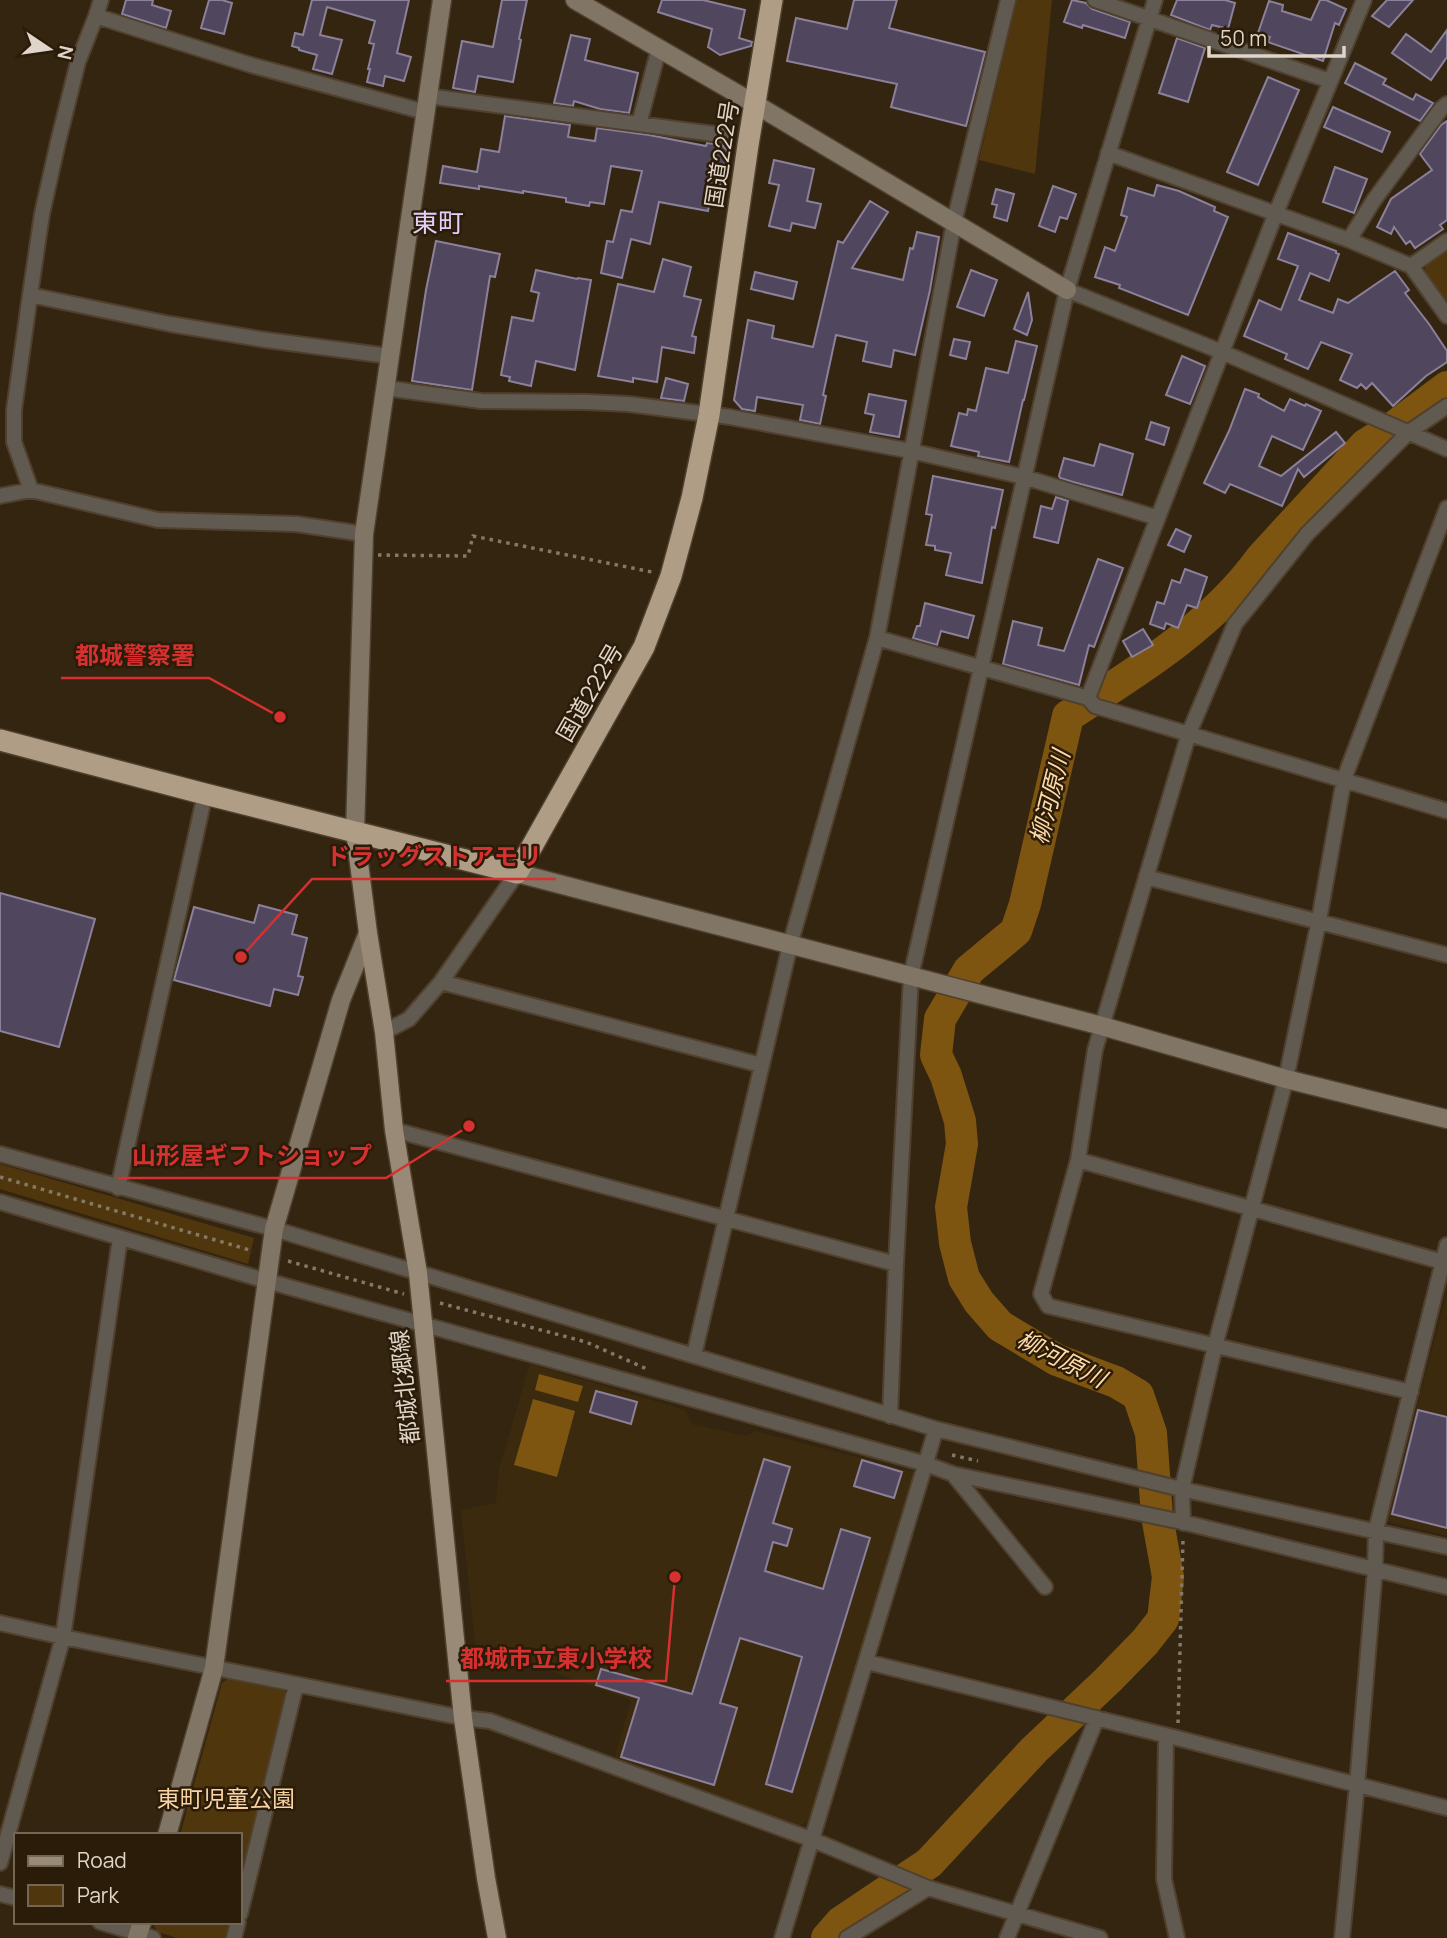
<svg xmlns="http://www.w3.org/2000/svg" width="1447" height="1938" viewBox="0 0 1447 1938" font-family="Manrope,'Noto Sans JP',sans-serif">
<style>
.built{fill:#3c2a0f}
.green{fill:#50360d}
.water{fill:#7d5410}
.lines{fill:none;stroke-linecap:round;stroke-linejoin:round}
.river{stroke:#7d5410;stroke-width:32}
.building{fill:#50465d;stroke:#8c819a;stroke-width:2}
.street-casing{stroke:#4f412e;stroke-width:18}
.secondary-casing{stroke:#4f412e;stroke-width:21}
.primary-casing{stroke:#4f412e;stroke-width:21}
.highway-casing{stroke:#4f412e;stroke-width:24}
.path{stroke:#847867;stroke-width:3.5;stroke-dasharray:3.5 5;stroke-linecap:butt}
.street{stroke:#615a50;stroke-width:14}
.secondary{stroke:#817566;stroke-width:18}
.primary{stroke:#998a77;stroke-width:18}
.highway{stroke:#b09d86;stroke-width:21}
.labels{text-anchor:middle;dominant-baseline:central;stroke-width:5;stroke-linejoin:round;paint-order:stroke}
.street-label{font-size:23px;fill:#dfd5c9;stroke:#2a1c08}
.park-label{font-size:23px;fill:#f8d3a3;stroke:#2a1c08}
.water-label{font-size:24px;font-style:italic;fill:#ffdaa9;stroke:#2a1c08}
.quarter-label{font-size:26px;fill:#e2cff9;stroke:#2a1c08}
.leader{fill:none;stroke:#d63130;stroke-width:2.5}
.callout-dot{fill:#d63130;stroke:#2a1c08;stroke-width:2.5}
.callout-label{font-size:24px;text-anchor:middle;font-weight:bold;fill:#d63130;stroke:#2a1c08;stroke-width:5;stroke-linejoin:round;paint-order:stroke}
</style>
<rect width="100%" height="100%" fill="#342511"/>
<path class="built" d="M1447 1292V1536L1387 1521Z
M530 1364 685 1410 691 1424 747 1436 755 1431 914 1472 809 1821 797 1827 615 1757 631 1700 475 1644 461 1510 496 1503 499 1469Z"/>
<path class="green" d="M1017 0H1052L1035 174 979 160Z
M1447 249V303L1424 273 1427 262Z
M0 1164 254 1238 248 1264 0 1189Z
M228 1679 285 1691 289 1697 240 1883V1835H180L222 1683Z
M155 1922H229L225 1938H178L158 1932 154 1926Z"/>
<path class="water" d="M539 1374 583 1386 578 1402 535 1390Z
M533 1399 575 1411 557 1477 514 1465Z"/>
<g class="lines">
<path class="river" d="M827 1938 841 1922 929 1863 1034 1750 1108 1680 1145 1642 1163 1619 1168 1577 1157 1516 1151 1433 1138 1395 1116 1382 1057 1360 1000 1326 979 1302 964 1278 955 1243 951 1207 962 1144 960 1121 946 1076 936 1055 940 1019 969 970 1016 931 1025 904 1068 716C1138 671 1212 626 1261 558L1365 445 1395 426 1447 387"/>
</g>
<path class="building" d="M126 0H153L152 5 171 11 166 28 122 14Z
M209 0H222L232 3 224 34 201 28Z
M312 0H409L397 53 411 57 404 81 385 76 383 86 367 82 370 69H368L374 44 369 43 375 21 327 7 320 35 342 40 332 74 313 69 317 55 299 50V48L292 46 295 33 303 35Z
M502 0H527L519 39 521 40 513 82 478 76 475 92 453 88 462 41 493 47Z
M662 0H703L745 10 739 38 752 42 751 46 720 55 708 47 712 29 658 12Z
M854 0H897L889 28 985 52 966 126 891 107 897 84 787 61 796 18 847 29Z
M1072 0 1086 3 1092 9 1130 22 1125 38 1083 25 1082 28 1064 22Z
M1177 0H1225L1235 3 1228 29 1212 25 1210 30 1171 15Z
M1320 0H1326L1346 9 1339 25 1335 23 1323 61 1268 42 1270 37 1258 33 1269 1 1283 5 1282 11 1311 20Z
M1387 0H1413L1389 27 1372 16Z
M1447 30V57L1431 80 1392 53 1406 34 1431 52Z
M571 35 590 39 585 60 638 73 629 113 600 109 574 101 573 106 554 103Z
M1177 38 1205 48 1188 102 1159 93Z
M1355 63 1386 79 1383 84 1413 100 1416 94 1433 103 1420 121 1345 83Z
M1268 77 1299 90 1258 185 1227 172Z
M1333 107 1390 132 1382 152 1324 127Z
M505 116 570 125 568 137 595 141 597 128 649 135 706 146 707 143 722 145 727 150 720 186 713 185 708 211 659 202 650 244 631 239 622 278 601 273 607 241 613 242 621 210 632 212 642 171 611 166 604 204 590 202 589 206 566 202V198L523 191V193L479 186V189L440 183 443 166 477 172 481 149 499 152Z
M1447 121V220L1440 225 1443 229 1415 248 1410 241 1406 244 1394 227 1391 234 1377 227 1391 199 1432 170 1420 154 1441 125Z
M774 160 814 169 807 201 821 204 815 228 792 223 790 231 769 226 779 185 769 183Z
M1335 167 1367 179 1354 213 1323 202Z
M1157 185 1179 191 1215 207 1214 211 1228 217 1188 315 1119 288 1120 285 1095 277 1105 247 1115 251 1127 217 1121 215 1128 188 1154 196Z
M1053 186 1076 194 1067 219 1060 217 1055 232 1039 226Z
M996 189 1014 194 1007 221 994 217 997 205 992 204Z
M870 201 888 212 852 268 903 280 910 248 913 249 917 232 939 237 930 290 915 355 894 350 891 367 863 361 867 342 836 335 823 395 826 396 820 424 800 420 803 405 757 397 755 411 742 409 734 400 748 320 774 326 772 338 813 347 838 241 843 243Z
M1288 233 1336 251V253L1339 254 1329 281 1310 273 1299 300 1333 313 1338 299 1348 303 1395 271 1409 290 1405 293 1429 324 1447 351V362L1426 376 1393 406 1372 383 1366 389 1361 384 1357 388 1340 380 1352 354 1321 342 1308 369 1285 359 1287 354 1244 336 1259 300 1281 310 1298 266 1278 259Z
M436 241 500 254 495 277 490 276 472 390 412 381 426 290Z
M663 259 691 267 684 296 701 300 692 336 696 337 694 353 662 347 657 382 633 378V382L598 376 618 284 654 292Z
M536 270 577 279 578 278 591 280 575 370 536 361 531 386 509 381 510 377 501 375 512 317 533 321 539 293 531 291Z
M971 270 997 280 984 316 957 307Z
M755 272 797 282 793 299 751 289Z
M1028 292 1032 320 1027 335 1014 329Z
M954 339 970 342 966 359 950 355Z
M1016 341 1037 346 1024 400H1023L1009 462 978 456 979 452 951 446 959 413 967 415 968 409 976 411 986 368 1008 373Z
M1182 356 1205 366 1190 404 1166 395Z
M666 378 688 384 684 401 661 398Z
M1245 389 1259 394 1258 397 1284 411 1290 399 1305 406 1306 404 1321 411 1303 450 1272 436 1259 466 1281 476 1336 432 1345 443 1304 477 1298 469 1282 506 1230 484 1225 493 1204 483 1229 431Z
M869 394 906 401 899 437 870 432 874 415 865 413Z
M1151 422 1169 428 1164 445 1146 439Z
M1100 444 1133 454 1122 495 1073 482 1060 478 1059 476 1064 458 1094 466Z
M933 476 1003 490 995 528 992 527 982 583 946 575 951 553 935 550V546L926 545 932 515 926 514Z
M1056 497 1068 501 1058 543 1034 537 1041 506 1052 509Z
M1176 529 1191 536 1184 552 1168 545Z
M1098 559 1123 568 1094 647 1089 645 1079 685 1003 664 1013 621 1042 628 1038 645 1064 651Z
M1185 569 1207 577 1197 608 1187 605 1178 628 1166 623 1164 629 1150 624 1157 602 1164 604 1172 580 1180 583Z
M925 603 974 616 968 638 941 631 937 645 913 638 917 626H920Z
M1143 629 1153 645 1132 657 1123 641Z
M0 893 95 919 59 1047 0 1031Z
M259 905 297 915 292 934 307 938 298 976 303 977 298 995 274 989 270 1006 174 980 194 907 254 923Z
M596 1391 637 1402 631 1424 590 1412Z
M1418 1410 1447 1417V1528L1392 1514Z
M764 1459 790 1467 773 1523 792 1529 787 1546 773 1542 765 1571 823 1589 841 1529 870 1538 792 1792 766 1784 802 1657 740 1638 720 1703 737 1708 714 1785 621 1757 639 1698 596 1685 601 1669 692 1694Z
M862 1460 902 1472 894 1498 854 1486Z"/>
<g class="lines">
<g class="street-casing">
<path id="street" d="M1095 0 1330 81
M96 16 251 65 425 112
M427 96 722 135
M639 124 659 48
M1108 153 1349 240 1411 266 1447 316
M1349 240 1374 200 1441 109 1447 104
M1411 266 1447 241
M1067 290 1222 352 1447 449
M30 295 170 324 266 340 389 356
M385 388 481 401 587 402 628 404 730 417 911 451 1024 477 1158 518
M31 490 14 442V410L30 295 42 214 58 142 78 62 96 16 101 0
M0 496 31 490 158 520 296 524 364 534
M877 638 1088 698 1095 706 1447 811
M1088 698 1276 213 1364 0
M1146 877 1447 955
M441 982 761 1065
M384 1032 409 1019 441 982 517 873
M394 1130 896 1264
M0 1154 274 1229 936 1429 1181 1489 1447 1547
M1078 1160 1443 1262
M118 1188 205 794
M0 1202 267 1281 926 1464 953 1474 1182 1522 1447 1587
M694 1355 790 945 877 638 954 222 1008 0
M1411 1392 1048 1306 1041 1294 1078 1160 1095 1050 1189 733 1235 624 1307 534 1409 432 1447 406
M890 1416 896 1264 911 976 1067 290 1155 0
M953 1474 1045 1587
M1183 1523 1182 1489 1215 1346 1286 1079 1319 920 1344 779 1447 508
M0 1623 63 1637 463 1718 490 1721 813 1840 928 1888 1100 1938
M867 1662 1177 1738 1447 1808
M1166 1736 1164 1879 1177 1938
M0 1863 63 1637 120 1238
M0 1894 16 1898
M240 1914 296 1685
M100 1922 153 1938
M234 1938 238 1922
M782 1938 936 1429
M847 1938 928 1888
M1007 1938 1097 1718
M1342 1938 1357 1785 1375 1569 1376 1530 1447 1245"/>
</g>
<g class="secondary-casing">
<path id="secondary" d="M575 0 755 104 1067 290
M355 832 364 534 442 0
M517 873 1102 1026 1286 1079 1447 1119
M167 1835 214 1668 274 1229 341 1000 368 933
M137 1938 142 1922"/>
</g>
<g class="primary-casing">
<path id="primary" d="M355 832 368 933 384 1032 394 1130 418 1273 463 1718 486 1878 497 1938"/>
</g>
<g class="highway-casing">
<path id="highway" d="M0 740 205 794 517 873 644 647 671 576 692 498 709 415 748 145 772 0"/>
</g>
<path class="path" d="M378 555 468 556 473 536 652 572
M0 1177 253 1251
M288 1261 404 1294
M440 1303 586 1342 647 1369
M952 1455 978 1461
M1178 1723 1183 1539"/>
<use href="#street" class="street"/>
<use href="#secondary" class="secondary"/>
<use href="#primary" class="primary"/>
<use href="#highway" class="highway"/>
</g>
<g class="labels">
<g class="street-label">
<text transform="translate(721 154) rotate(-81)">国道222号</text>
<text transform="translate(589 692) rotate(-60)">国道222号</text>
<text transform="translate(404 1387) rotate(-96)">都城北郷線</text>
</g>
<g class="park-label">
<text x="226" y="1798">東町児童公園</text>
</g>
<g class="water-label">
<text transform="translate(1049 797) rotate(-76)">柳河原川</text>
<text transform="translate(1062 1358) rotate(27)">柳河原川</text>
</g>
<g class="quarter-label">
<text x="438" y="222">東町</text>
</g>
</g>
<path class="leader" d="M280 717L209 678H61M241 957L312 879H556M469 1126L386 1178H118M675 1577L666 1681H446"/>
<g class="callout-dot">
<circle cx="280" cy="717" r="7"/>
<circle cx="241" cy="957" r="7"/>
<circle cx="469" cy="1126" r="7"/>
<circle cx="675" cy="1577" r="7"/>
</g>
<g class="callout-label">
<text x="135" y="664">都城警察署</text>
<text x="434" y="865">ドラッグストアモリ</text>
<text x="252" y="1164">山形屋ギフトショップ</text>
<text x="556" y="1667">都城市立東小学校</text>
</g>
<rect x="14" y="1833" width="228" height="91" fill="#2a1c08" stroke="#726655" stroke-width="2"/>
<rect x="28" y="1856" width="35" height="10" fill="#998a77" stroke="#726655" stroke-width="2"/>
<text x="77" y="1868" font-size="21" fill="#dfd5c9">Road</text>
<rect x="28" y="1885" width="35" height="21" fill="#50360d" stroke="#726655" stroke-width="2"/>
<text x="77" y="1903" font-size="21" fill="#dfd5c9">Park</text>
<g transform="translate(49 49) rotate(103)" stroke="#2a1c08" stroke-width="5" paint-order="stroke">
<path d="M0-5L12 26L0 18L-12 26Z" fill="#dfd5c9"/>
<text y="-10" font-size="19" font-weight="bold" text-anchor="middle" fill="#dfd5c9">N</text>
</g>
<path d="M1209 46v10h135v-10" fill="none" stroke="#dfd5c9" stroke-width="3.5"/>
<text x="1220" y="46" font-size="21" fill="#dfd5c9" stroke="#2a1c08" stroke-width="5" paint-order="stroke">50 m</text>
</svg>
